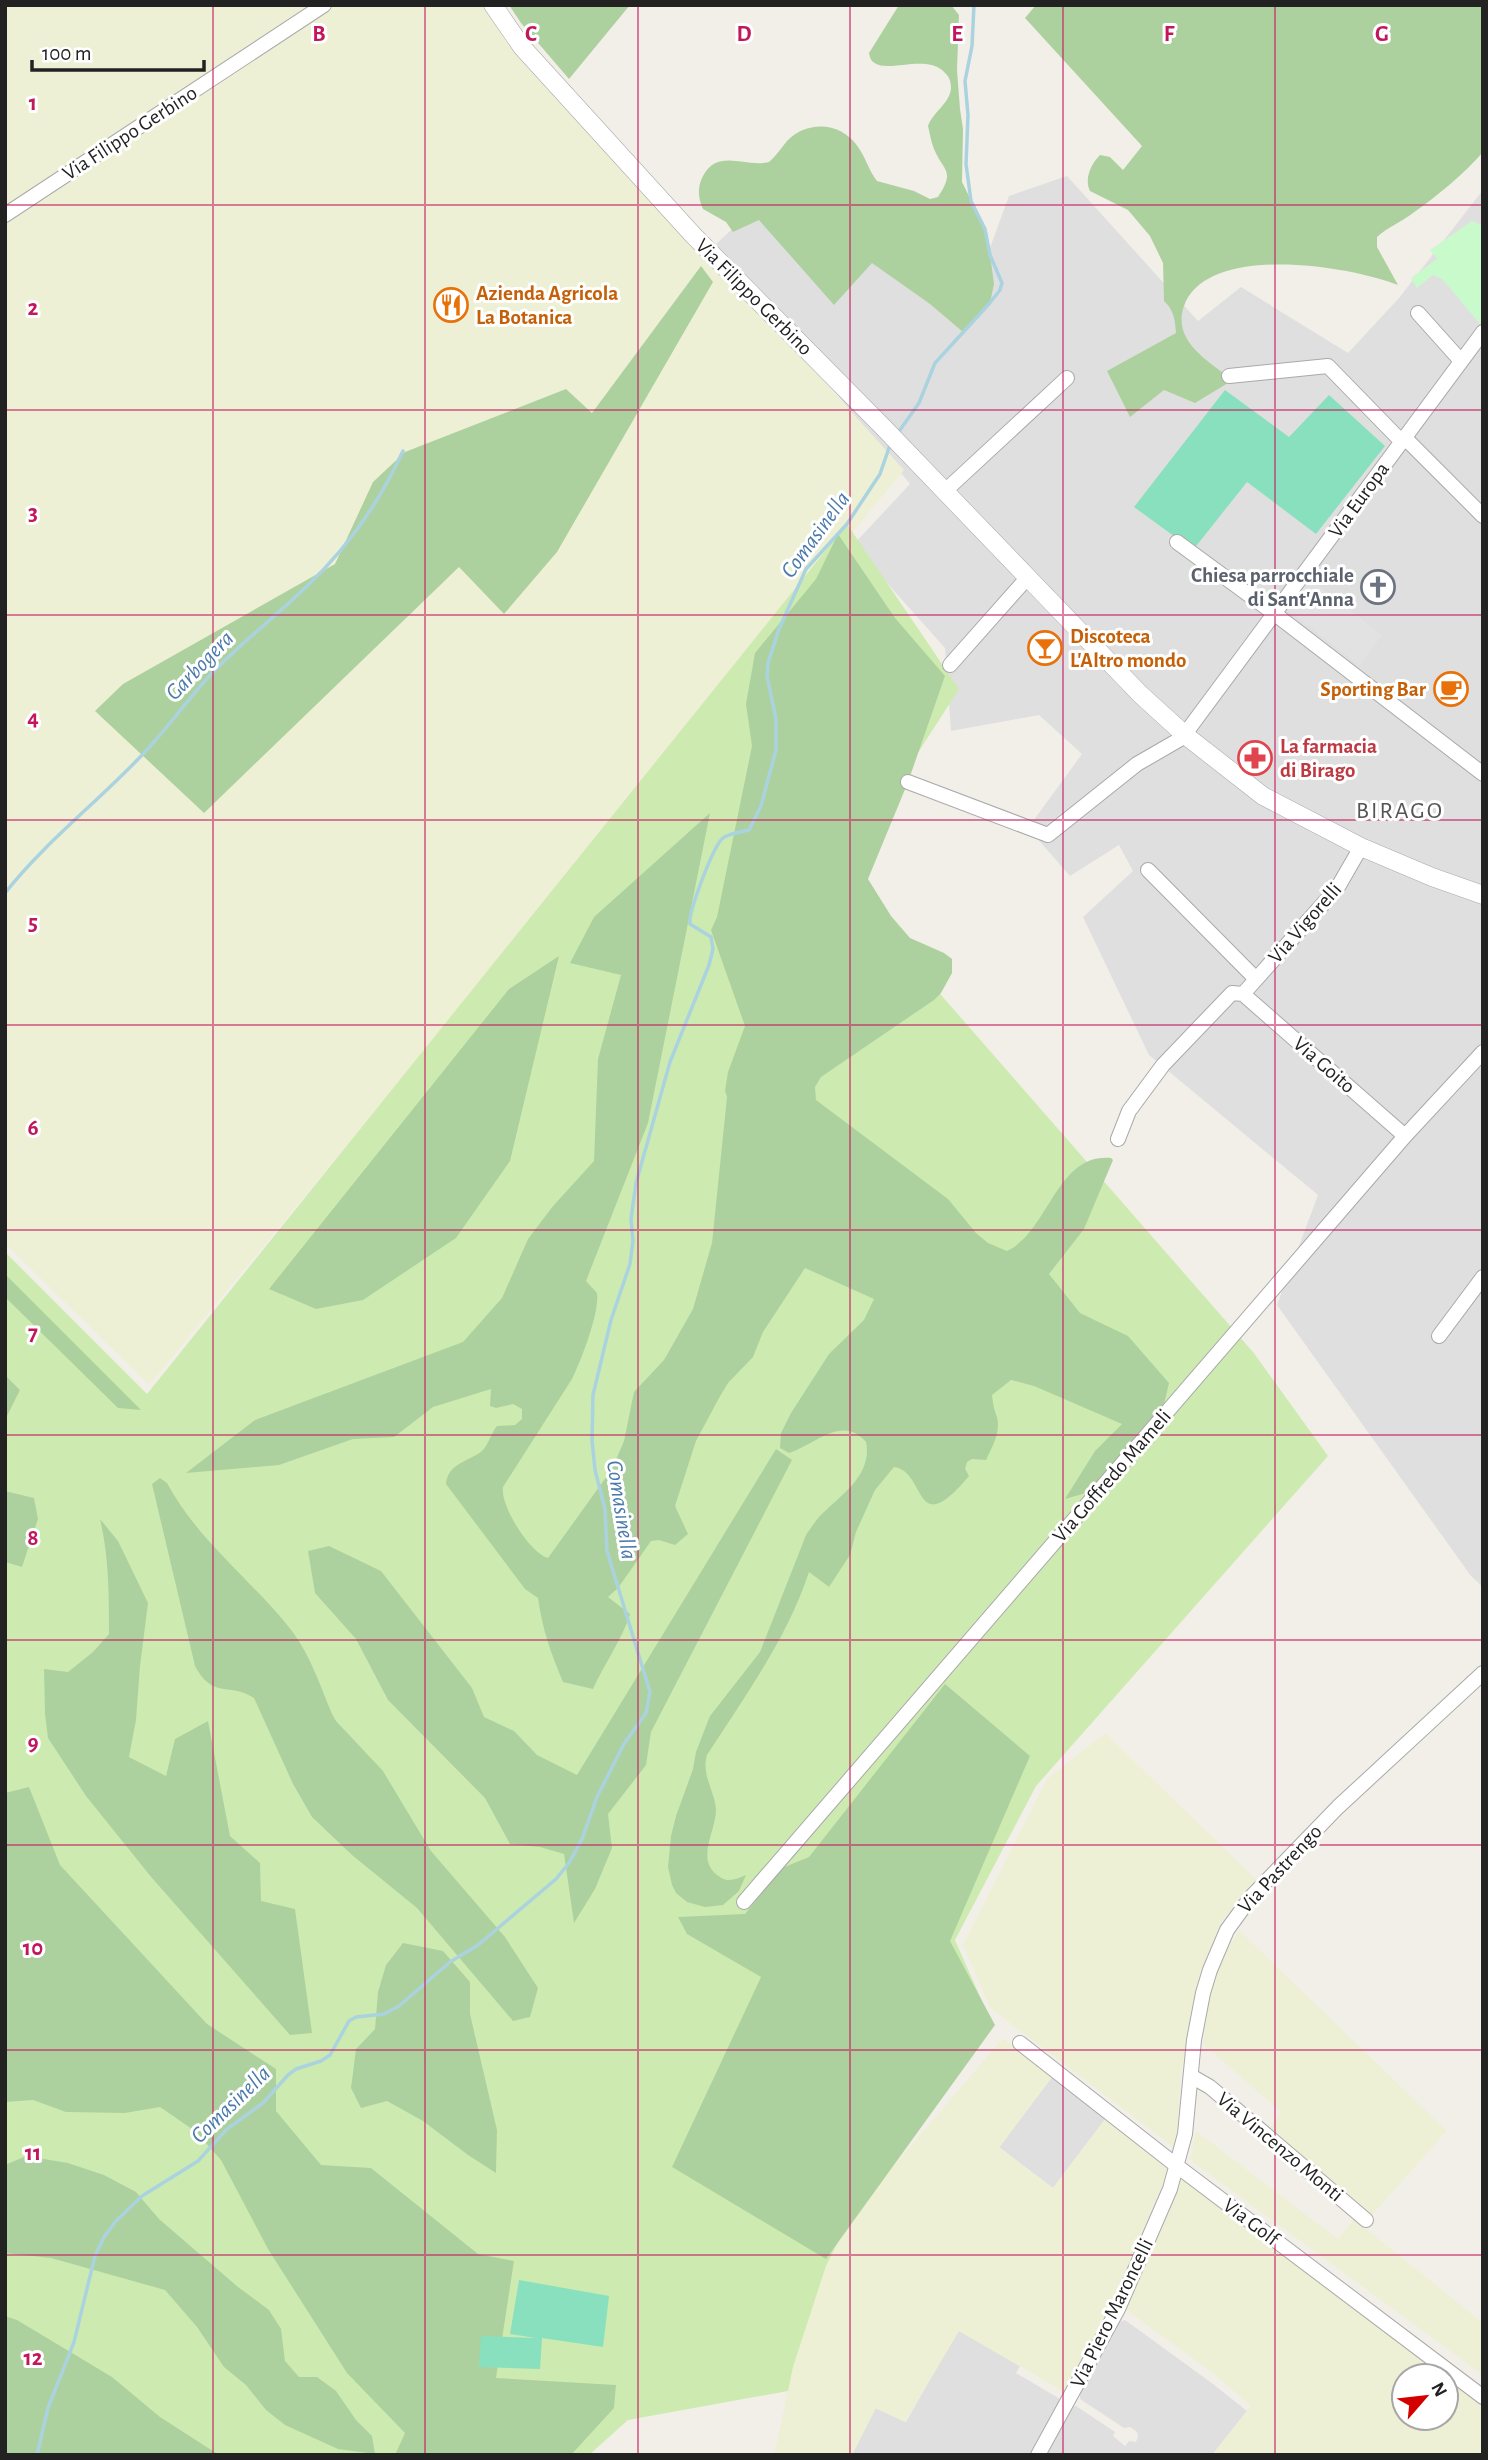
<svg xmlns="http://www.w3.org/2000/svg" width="1488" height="2460" viewBox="0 0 1488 2460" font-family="'Alegreya Sans',sans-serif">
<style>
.residential{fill:#e0dfdf}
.farmland{fill:#eef0d5}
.grass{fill:#cdebb0}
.forest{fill:#add19e}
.park{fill:#c8facc}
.pitch{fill:#88e0be}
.parking{fill:#e2e2e2}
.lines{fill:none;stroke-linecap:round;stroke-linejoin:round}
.stream{stroke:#aad3df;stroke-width:3.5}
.minor-casing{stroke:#a9a9a9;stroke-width:16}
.tertiary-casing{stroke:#a9a9a9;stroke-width:19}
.minor{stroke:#fff;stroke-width:14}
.tertiary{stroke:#fff;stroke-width:18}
.grid{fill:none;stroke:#c2185b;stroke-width:2;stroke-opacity:0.55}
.labels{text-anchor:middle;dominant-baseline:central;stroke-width:6;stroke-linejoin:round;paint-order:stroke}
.street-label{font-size:21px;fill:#222;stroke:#fff}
.food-label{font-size:21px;font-weight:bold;fill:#c56008;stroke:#fff;text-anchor:start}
.worship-label{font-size:21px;font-weight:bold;fill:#5b616d;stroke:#fff;text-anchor:end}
.health-label{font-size:21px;font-weight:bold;fill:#be3a42;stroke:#fff;text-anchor:start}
.water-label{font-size:23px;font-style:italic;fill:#4a7aab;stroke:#fff}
.quarter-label{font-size:24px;letter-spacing:2px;fill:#555;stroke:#fff}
.grid-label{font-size:23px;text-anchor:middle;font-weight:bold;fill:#c2185b;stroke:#fff;stroke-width:6;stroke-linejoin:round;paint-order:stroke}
</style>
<rect width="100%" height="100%" fill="#f2efe9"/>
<path class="residential" d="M1067 176 1198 321 1241 287 1348 353 1399 298 1483 190V1587L1471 1576 1277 1305 1318 1195 1149 1055 1083 917 1133 871 1119 845 1070 876 1028 828 1082 754 1039 715 951 731 945 648 853 545 910 484 715 245 756 207 874 246 969 305 1009 196Z
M1052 2077 1106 2118 1053 2188 999 2147Z
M1125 2320 1213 2384 1247 2411 1212 2455H1045L1072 2406H1076L1115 2432 1113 2436 1125 2446 1129 2441 1136 2442 1138 2437 1137 2432 1130 2427 1124 2428 1080 2399V2392L1118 2322Z
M958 2330 1020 2366 1016 2373 1060 2399 1029 2455H852L875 2408 906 2422Z"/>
<path class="farmland" d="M5 5H310L317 13 160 116 337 5H490L520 47 904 470 149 1385 5 1243Z
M1105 1733 1258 1881 1223 1919 1205 1961 1181 2070 1176 2149 990 2008 963 1945 1047 1779Z
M1239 1930 1447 2131 1372 2215 1270 2128 1281 2112 1203 2044 1208 2001 1218 1966Z
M1003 2038 1052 2077 999 2148 1053 2188 1106 2118 1168 2170 1115 2302 1066 2391 1064 2392 959 2331 905 2422 876 2408 852 2455H774L793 2367 826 2266 843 2232 866 2198Z
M1196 2131 1338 2239 1354 2219 1483 2323V2375L1190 2160Z
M1181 2175 1444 2376H1404V2418H1446V2378L1483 2406V2455H1212L1251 2406 1214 2374 1125 2309Z"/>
<path class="grass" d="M847 524 959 689 838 877 1253 1352 1328 1456 1036 1786 955 1940 993 2026 843 2232 826 2266 793 2367 788 2391 628 2420 589 2455H21L5 2422V1252L147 1394Z"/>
<path class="forest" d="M509 5H630L569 79 521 23Z
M899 5H951L959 15 957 70 960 109 963 129 962 182 987 232 994 284 990 303 963 332 930 304 872 263 834 305 759 220 733 232 726 222 703 209C698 198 697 187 703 176 718 148 745 168 769 162 776 156 781 148 787 141 808 120 841 122 858 147 866 158 869 171 877 181L914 191 930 199 938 197C956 170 943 171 934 149 931 142 930 134 928 126 933 112 949 104 951 89 951 80 949 76 942 70 921 52 872 81 869 53Z
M1036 5H1483V152C1464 174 1437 196 1413 213 1401 222 1388 227 1377 237V247L1398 285C1350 266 1215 244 1186 301 1168 339 1208 361 1233 380L1195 403 1164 390 1130 417 1107 371 1176 333C1175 320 1174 310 1164 301L1163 263 1150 236 1128 210 1090 191C1084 179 1091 164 1100 155L1110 157 1123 170 1142 146 1025 18Z
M701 266 713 282 557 552 504 614 459 567 204 813 95 711 123 684 335 564 373 482 405 452 566 389 592 413Z
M838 534 895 618 945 676 908 782 868 879 891 916 910 938 944 953 952 959V973L941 993 934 1000 821 1077 815 1087 816 1100 948 1199 976 1233 988 1243 1007 1251C1049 1231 1057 1152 1111 1158L1113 1160 1084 1229 1049 1274 1080 1313 1128 1336 1169 1383 1155 1442 1107 1487 1065 1499 1095 1451 1122 1424 1034 1386 1011 1380 992 1395C993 1404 994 1409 997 1417 1001 1433 992 1447 986 1460L972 1459 967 1462 965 1469 969 1476C913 1543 927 1471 894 1467L875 1490 856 1532 850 1555 829 1587 809 1572C787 1639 745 1696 707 1755 701 1775 715 1791 716 1810 716 1832 694 1861 720 1877 728 1883 737 1879 746 1875L739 1891 723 1905 705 1907 687 1902 676 1893 672 1885 668 1867 671 1836 676 1816 693 1769 696 1752 706 1726 710 1716 760 1652 806 1535C810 1529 814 1523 819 1517 839 1496 873 1476 866 1442 842 1414 815 1445 789 1453L780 1448 781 1433 791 1413 829 1354 864 1320 874 1299 805 1268 763 1332 753 1357 728 1383 719 1398 696 1441 675 1506 688 1534 675 1545 659 1540 651 1541 618 1588 608 1597 630 1614C622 1640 604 1664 593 1689L563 1682C551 1654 542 1628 538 1598L525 1589 446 1484C448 1463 468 1462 482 1451 489 1444 491 1433 497 1426L515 1425 522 1419V1409L513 1404 496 1408 490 1406 491 1389 433 1407 394 1437 353 1439 279 1465 186 1473 255 1420 463 1342 502 1298 528 1239 553 1206 594 1161 598 1059 621 975 570 963 594 917 710 813 648 1123 586 1281 597 1293C600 1312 581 1361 572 1379L503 1487C500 1506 530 1553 548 1558L612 1469 624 1441 634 1392 664 1360 693 1309 712 1243 727 1097 725 1091 728 1072 745 1026 711 930 717 917 752 746 746 704 755 653 816 579Z
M559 956 510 1161 456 1238 363 1300 316 1309 269 1289 509 989Z
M5 1274 141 1410 118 1408 5 1297Z
M5 1375 20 1390 5 1420Z
M776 1449 792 1460 651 1732 646 1765 608 1814 612 1848 595 1889 574 1923 564 1854 540 1847 510 1844 485 1798 388 1700 356 1639 315 1593 308 1551 329 1546 381 1571 472 1688 484 1717 514 1731 537 1755 577 1775Z
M160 1478 167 1483C198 1541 252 1580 292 1631 311 1657 320 1685 332 1714L336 1721 383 1771 431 1851 505 1937 538 1988 530 2017 513 2021 417 1908 352 1855 312 1817 293 1784 254 1698C230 1682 213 1700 195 1666L152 1484Z
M5 1491 34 1498 38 1519 22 1567 5 1562Z
M100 1519 118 1541 148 1603 140 1666 136 1720 129 1757 166 1776 175 1739 208 1721 230 1836 260 1863 261 1901 295 1909 312 2033 290 2035 152 1878 86 1796 48 1738 45 1714 44 1669 68 1672 93 1652 109 1634C109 1595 109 1557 100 1519Z
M945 1684 1030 1756 950 1941 995 2025 826 2259 672 2167 761 1977 687 1934 678 1917 745 1914 782 1868 809 1857Z
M29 1787 60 1865 207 2024 276 2069V2111L321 2165 371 2168 478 2254 514 2261 496 2378 616 2385 614 2408 571 2455H395L405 2433 347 2373 268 2249 221 2160 195 2131 160 2107 125 2113 66 2112 33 2100 5 2102V1793Z
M403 1943 443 1951 470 1982V2014L497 2130 496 2173 468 2155 423 2121 387 2101 361 2108 351 2088 356 2049 375 2029 378 1992 386 1965Z
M26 2156 68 2163 104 2175 136 2192 159 2219 238 2287 269 2310 281 2329 285 2361 299 2377H317L336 2391 356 2420 372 2436 375 2454 338 2449 285 2425 266 2410 246 2385 224 2367 197 2327 165 2290 51 2258 5 2253V2165Z
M5 2316 17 2320 112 2377 160 2417 219 2455H5Z"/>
<path class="park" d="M1472 221 1483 226V319L1480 324 1442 279 1433 275 1417 288 1411 278 1437 259 1430 250Z"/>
<path class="pitch" d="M1225 390 1289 437 1329 395 1385 446 1316 534 1247 482 1193 550 1134 507Z
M519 2280 609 2296 603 2347 542 2338 540 2369 479 2367 481 2336 536 2338 510 2334Z"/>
<path class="parking" d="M1310 579 1382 635 1360 666 1285 608Z"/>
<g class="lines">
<path class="stream" d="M900 430 919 403 935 363 989 304 1000 290 1002 283 990 255 985 229 971 201 966 164 968 115 965 81 972 46 974 5
M5 893C46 841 99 801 144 753 170 726 191 694 217 668 245 640 276 616 304 589 346 550 379 503 403 451
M37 2455 48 2408 74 2342 95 2256 104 2237 116 2221 142 2196 198 2161 227 2129 263 2103 288 2075 296 2069 321 2061 330 2055 349 2021 356 2017 384 2014 399 2006 450 1962 478 1945 556 1879 569 1863 582 1839 597 1797 624 1744 646 1713 650 1692 607 1551 605 1509 595 1470 592 1440 593 1395 611 1320 630 1264 633 1241 631 1219 636 1183 670 1062 709 965 713 949 711 937 690 924C688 913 713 846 723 838 729 833 741 832 749 830L761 806 776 750V719L767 676 768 663 779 629 806 569 847 524 880 474 890 445"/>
<g class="minor-casing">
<path id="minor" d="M5 215 324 5
M1418 313 1461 361
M1229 376 1328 366 1402 442
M1405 438 1483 516
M945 491 1067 378
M1177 542 1275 614 1483 774
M950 665 1028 577
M908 782 1048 835 1137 764 1182 738 1483 332
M1148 870 1256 979
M1243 994 1405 1136
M1243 994 1338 887 1361 847
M1118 1139 1129 1111 1163 1065 1232 993 1243 994
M1439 1336 1483 1277
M744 1902 1405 1136 1483 1052
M1020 2043 1177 2166 1483 2397
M1191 2076 1210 2087 1366 2220
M1038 2455 1118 2309 1170 2189 1185 2134 1194 2040 1203 1993 1210 1970 1227 1930 1251 1897 1338 1807 1483 1673"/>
</g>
<g class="tertiary-casing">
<path id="tertiary" d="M493 5 522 47 693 235 883 427 1140 694 1185 735 1263 796 1361 847 1432 877 1483 895"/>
</g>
<use href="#minor" class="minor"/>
<use href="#tertiary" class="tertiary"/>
</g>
<path class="grid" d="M213 5V2455M425 5V2455M638 5V2455M850 5V2455M1063 5V2455M1275 5V2455M5 205H1483M5 410H1483M5 615H1483M5 820H1483M5 1025H1483M5 1230H1483M5 1435H1483M5 1640H1483M5 1845H1483M5 2050H1483M5 2255H1483"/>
<defs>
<g id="restaurant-ring" transform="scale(1.75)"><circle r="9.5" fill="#fff" stroke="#e8710a" stroke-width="1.5"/><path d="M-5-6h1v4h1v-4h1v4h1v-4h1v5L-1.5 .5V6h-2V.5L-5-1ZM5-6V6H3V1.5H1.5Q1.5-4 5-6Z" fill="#e8710a"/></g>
<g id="church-ring" transform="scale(1.75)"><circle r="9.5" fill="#fff" stroke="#6b7280" stroke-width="1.5"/><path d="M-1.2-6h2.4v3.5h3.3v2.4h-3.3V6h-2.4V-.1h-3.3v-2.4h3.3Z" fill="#6b7280"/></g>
<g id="bar-ring" transform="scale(1.75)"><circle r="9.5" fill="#fff" stroke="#e8710a" stroke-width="1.5"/><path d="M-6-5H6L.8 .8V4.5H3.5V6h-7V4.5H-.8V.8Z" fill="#e8710a"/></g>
<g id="cafe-ring" transform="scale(1.75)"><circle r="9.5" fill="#fff" stroke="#e8710a" stroke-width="1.5"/><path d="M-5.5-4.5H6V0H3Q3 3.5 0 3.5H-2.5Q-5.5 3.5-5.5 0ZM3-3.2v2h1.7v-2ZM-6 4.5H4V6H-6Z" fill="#e8710a"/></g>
<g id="pharmacy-ring" transform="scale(1.75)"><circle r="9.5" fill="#fff" stroke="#e0444e" stroke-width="1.5"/><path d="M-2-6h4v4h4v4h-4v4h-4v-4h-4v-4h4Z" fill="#e0444e"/></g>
</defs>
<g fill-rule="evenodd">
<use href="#restaurant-ring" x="451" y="305"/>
<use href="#church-ring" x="1378" y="587"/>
<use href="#bar-ring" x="1045" y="648"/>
<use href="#cafe-ring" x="1451" y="689"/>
<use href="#pharmacy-ring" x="1255" y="758"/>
</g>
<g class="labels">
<g class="street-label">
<text transform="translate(130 133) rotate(-33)">Via Filippo Gerbino</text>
<text transform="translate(754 297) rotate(45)">Via Filippo Gerbino</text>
<text transform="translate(1359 500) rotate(-54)">Via Europa</text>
<text transform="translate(1305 923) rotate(-49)">Via Vigorelli</text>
<text transform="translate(1324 1065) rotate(41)">Via Goito</text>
<text transform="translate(1112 1476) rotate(-49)">Via Goffredo Mameli</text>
<text transform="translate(1280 1869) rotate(-47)">Via Pastrengo</text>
<text transform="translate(1280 2147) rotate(40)">Via Vincenzo Monti</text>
<text transform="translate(1251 2222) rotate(37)">Via Golf</text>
<text transform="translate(1112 2313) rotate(-64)">Via Piero Maroncelli</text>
</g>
<g class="food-label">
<text x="476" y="293">Azienda Agricola<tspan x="476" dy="24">La Botanica</tspan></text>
<text x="1070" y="636">Discoteca<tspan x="1070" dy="24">L'Altro mondo</tspan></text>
<text x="1426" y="689" text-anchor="end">Sporting Bar</text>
</g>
<g class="worship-label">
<text x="1354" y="575">Chiesa parrocchiale<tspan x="1354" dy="24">di Sant'Anna</tspan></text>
</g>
<g class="health-label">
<text x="1280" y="746">La farmacia<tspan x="1280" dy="24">di Birago</tspan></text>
</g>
<g class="water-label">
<text transform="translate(816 535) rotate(-54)">Comasinella</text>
<text transform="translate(200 666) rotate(-46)">Garbogera</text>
<text transform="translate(621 1510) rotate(81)">Comasinella</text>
<text transform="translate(231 2105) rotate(-44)">Comasinella</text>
</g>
<g class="quarter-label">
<text x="1400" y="811">BIRAGO</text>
</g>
</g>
<g class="grid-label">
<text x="319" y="41">B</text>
<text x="531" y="41">C</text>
<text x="744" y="41">D</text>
<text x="957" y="41">E</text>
<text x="1169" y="41">F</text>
<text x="1382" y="41">G</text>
<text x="33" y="110">1</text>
<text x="33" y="315">2</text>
<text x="33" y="520">3</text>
<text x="33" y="725">4</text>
<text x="33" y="930">5</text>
<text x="33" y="1135">6</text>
<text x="33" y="1340">7</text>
<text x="33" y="1545">8</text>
<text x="33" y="1750">9</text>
<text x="33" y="1955">10</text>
<text x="33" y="2160">11</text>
<text x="33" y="2365">12</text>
</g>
<rect width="1488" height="2460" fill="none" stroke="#222222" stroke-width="14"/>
<g transform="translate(1425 2397) rotate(62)"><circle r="33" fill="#ffffff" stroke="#a7a7a7" stroke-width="2"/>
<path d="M0-5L12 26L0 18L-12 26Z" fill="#d40000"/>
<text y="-10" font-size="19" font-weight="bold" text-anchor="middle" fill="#222222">N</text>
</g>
<path d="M32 60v10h172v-10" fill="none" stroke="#222222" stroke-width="3.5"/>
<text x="42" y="60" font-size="21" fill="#222222" stroke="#ffffff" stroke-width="5" paint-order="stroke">100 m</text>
</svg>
